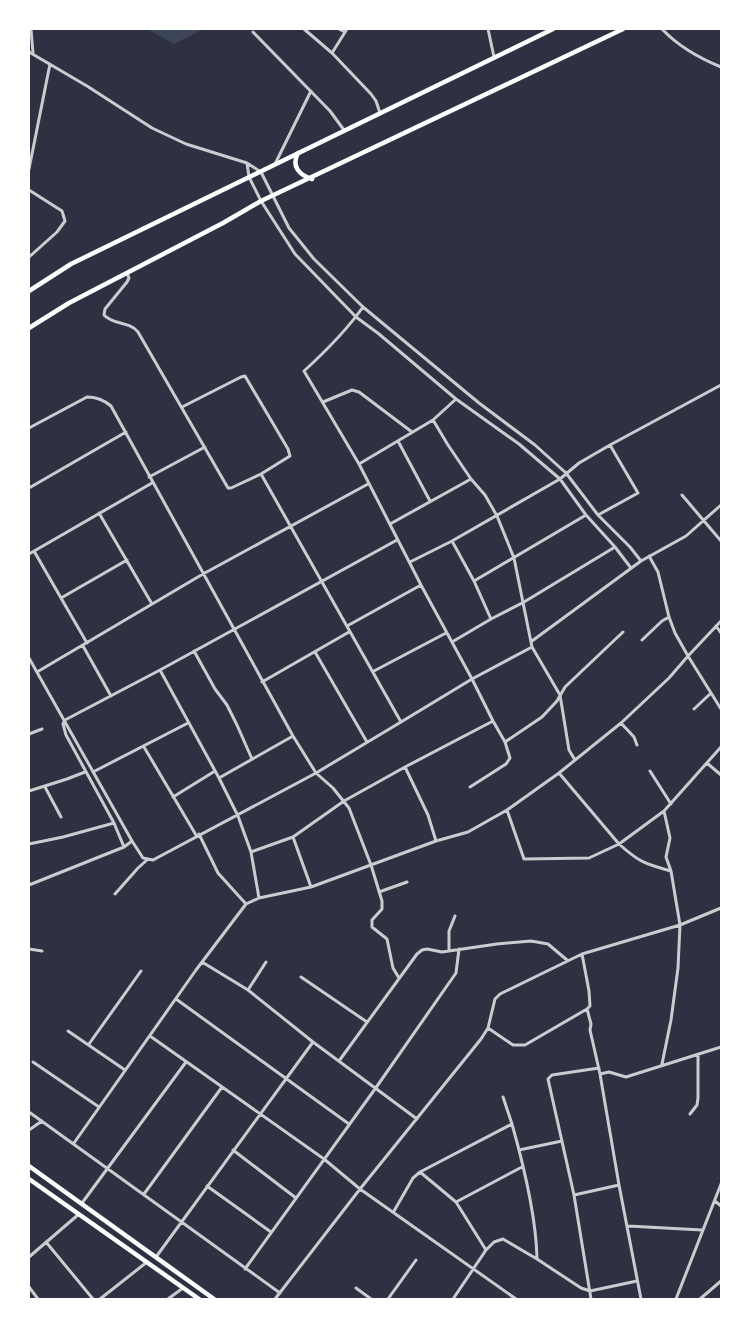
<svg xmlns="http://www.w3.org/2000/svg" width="750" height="1328" viewBox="0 0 750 1328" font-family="Lato,sans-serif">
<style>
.green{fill:#3c4559}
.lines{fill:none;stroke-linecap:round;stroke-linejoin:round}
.minor{stroke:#caccd0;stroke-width:3}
.primary{stroke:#fff;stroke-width:4.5}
</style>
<rect width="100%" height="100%" fill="#2d3142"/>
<path class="green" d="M147 29H203L174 44Z"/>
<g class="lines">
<path class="minor" d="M31 29 33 53
M304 29 332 53 371 94 376 101 380 113
M339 29 345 32
M488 29 494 57
M662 29C678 46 699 58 721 67
M253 32 330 111 344 130
M29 52 87 86 152 128 186 144 247 163 261 172 289 228 314 259 363 307 479 403 535 445 566 473 598 515 630 547 641 561
M332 53 347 29
M247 163 249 177 261 201 295 254 356 317 379 334 456 399 519 444 560 479 586 515 615 547 631 568
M275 164 311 91
M29 169 50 64
M29 190 62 211 65 221 57 232 29 257
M127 273 129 278 127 282 105 309 104 315C113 325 129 321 138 332L228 488H231L261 474 290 456 288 449 245 376 241 377 182 407
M363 307C346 331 326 351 304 371L359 464 421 585 472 679 493 721 505 742 542 717 557 701 565 687 623 632
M323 402 352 390 359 392 412 432
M433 420 456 399
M29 428 87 397C96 397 104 400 111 406L293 736 316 773 333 788 349 808 371 865 382 901V909L372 920V927L387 939 393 968 399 978
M398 441 430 501
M359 464 433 420 448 445 471 479 485 495 497 516 514 558 532 647 560 695 569 750 575 760
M149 477 205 447
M29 488 126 432
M682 495 721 541
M99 513 152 604
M598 515 638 493 610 445
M390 524 471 479
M452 541 474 581 491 619
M34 551 61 598 127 560
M29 554 152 483
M649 556 658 572 669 617 675 633 688 656 721 709
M410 562 452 541 560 479 579 463 610 445 721 385
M474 581 586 515
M61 598 87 643
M347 626 421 585
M716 626 721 633
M642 640 662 621 669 617
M532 641 641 561 686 536 721 505
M452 642 491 619 524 602 615 547
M83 646 111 696
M194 651 215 689 227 705 237 725 252 759
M315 652 367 742
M29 658 132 841 124 847 29 885
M160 670 219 778 238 816 251 852 259 898
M374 671 446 633
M37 672 203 574 368 484
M262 682 349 632
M694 709 710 694
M401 722 472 679 532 647
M621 723 634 737 637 745
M29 734 42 729
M144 747 196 835
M707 763 721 775
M405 767 493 721
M650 771 671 804
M93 772 188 723
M559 773 619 844C639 862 645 864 671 871
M219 778 293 736
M45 787 61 817
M470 787 506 764 510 758 505 742
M29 791 67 779 85 772
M173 797 215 771
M507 810 524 859 589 858 619 844 664 811 721 747
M199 834 218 873 246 904
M293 837 311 887
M132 841 143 858 153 860 316 773 401 722 261 474
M29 844 63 837 114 823
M124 847 114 823 66 735 63 724 65 720 160 670 397 540
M251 852 293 837 344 801 405 767 428 815 436 841
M379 892 407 882
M115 894 138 868 147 860
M29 949 42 951
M449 951V931L455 916
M202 962 248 990 313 1042 417 1119
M301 977 367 1022
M248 990 266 962
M176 999 349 1124
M587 1009 591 1024 590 1030 600 1074 619 1185 641 1299
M488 1028 513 1045H525L587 1009 590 1006 589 991 582 954
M68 1031 125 1070
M150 1036 324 1159 360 1189 516 1299
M89 1044 141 971
M339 1061 417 954 422 950 427 949 442 952 497 944 531 941 548 944 567 960
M33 1062 99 1107
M662 1064 671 1020 678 968 680 925 671 871 666 857 670 838 664 811
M600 1074 609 1072 626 1077 721 1047
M503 1097 512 1124
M29 1112 280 1293
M690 1114 697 1105 698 1098V1054
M29 1130 42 1121
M74 1143 196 970 246 904 259 898 311 887 436 841 468 832 507 810 559 773 621 723 669 678 688 656 721 621
M233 1150 296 1198
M519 1150 562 1141
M420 1172 512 1124C523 1163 536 1217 537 1258
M207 1186 271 1232
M144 1194 222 1087
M574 1195 619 1185
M715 1201 721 1206
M456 1202 522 1167
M82 1203 186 1062
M394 1211 413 1178 420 1172 456 1202 486 1250 494 1242 503 1239 537 1259 581 1288 590 1291 637 1281
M628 1226 702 1230
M46 1242 93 1299
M29 1257 79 1214
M156 1257 313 1042
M245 1269 375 1089 456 973 459 949
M29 1287 38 1299
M356 1288 371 1299
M100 1299 147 1262
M168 1299 183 1288
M275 1299 360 1189 481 1039 488 1028 495 999 500 994 582 954 680 925 721 908
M388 1299 416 1260
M453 1299 486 1250
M591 1299 574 1195 548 1079 552 1075 599 1068
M676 1299 721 1184
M700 1299 721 1281"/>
<path class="primary" d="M298 153C291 166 299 175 312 179
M29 291 71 264 553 29
M29 328 69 303 223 223 261 201 623 29
M29 1166 214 1299
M29 1179 199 1299"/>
</g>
<rect width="750" height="1328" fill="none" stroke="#ffffff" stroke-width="60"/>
</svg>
